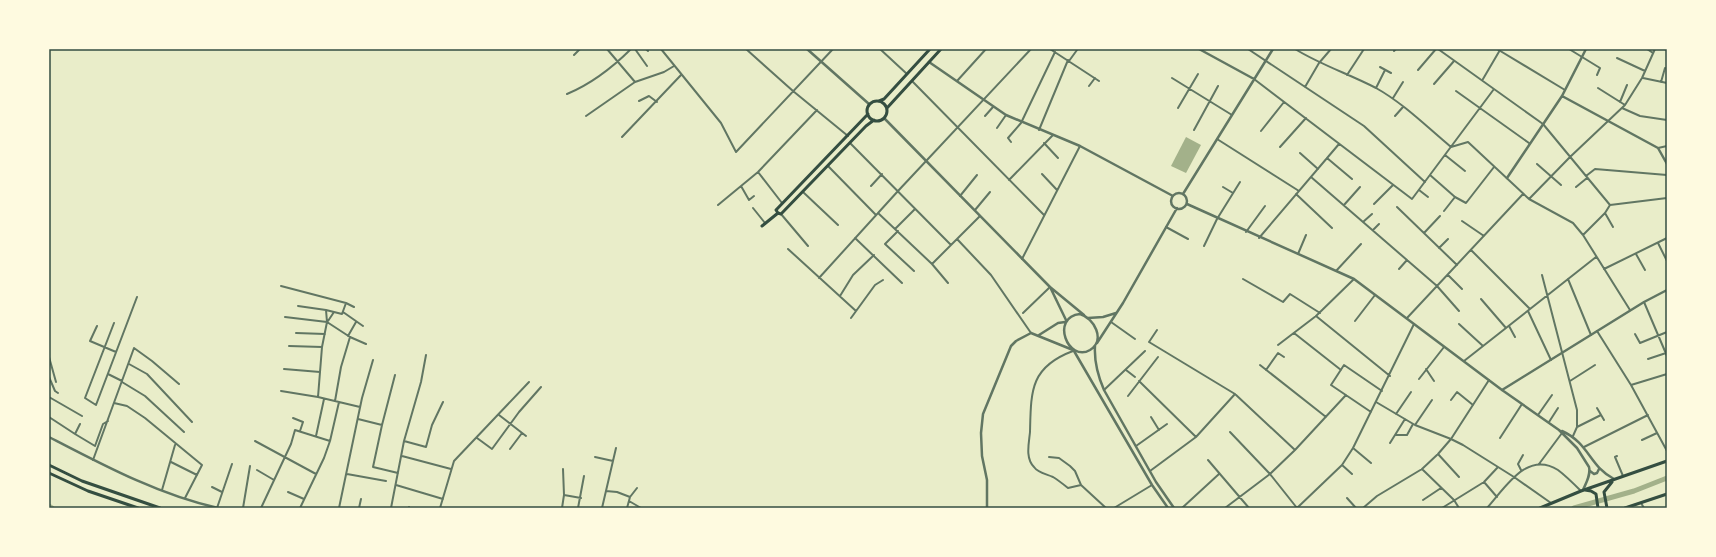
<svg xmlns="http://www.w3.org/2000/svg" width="1716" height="557" viewBox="0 0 1716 557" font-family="Rubik,sans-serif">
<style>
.water{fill:#a3b18a}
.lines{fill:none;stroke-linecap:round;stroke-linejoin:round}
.canal{stroke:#a3b18a;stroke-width:5}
.minor{stroke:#617663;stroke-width:2}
.tertiary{stroke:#617663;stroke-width:2.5}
.secondary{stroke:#344e41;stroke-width:3}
.neatline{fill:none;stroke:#344e41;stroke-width:1.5}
</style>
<rect width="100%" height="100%" fill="#e9edc9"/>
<path class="water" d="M1186 137 1201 145 1186 173 1171 166Z"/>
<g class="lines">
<path class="canal" d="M49 506 52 508
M1574 508 1634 491 1667 478"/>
<path class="minor" d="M607 49 635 82
M635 49 647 66
M646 49 648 51
M661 49 721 123 736 152 833 49
M746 49 793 91 848 136
M880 49 907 74
M1050 49 1099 81
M1248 49 1364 126 1425 182
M1295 49C1321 65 1349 74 1376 88 1403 103 1427 127 1451 147L1468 142 1529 199 1573 223 1583 235 1630 310
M1438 49 1543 124 1610 205
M1497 49 1565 90
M1569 49 1600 68 1597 75
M1647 49 1653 53
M1665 49 1667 50
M1394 51 1396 49
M574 55 580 49
M1617 58 1645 71
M1069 61 1077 50
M1380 67 1391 73
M1418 70 1436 49
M1347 75 1364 49
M1172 78 1232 115
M1643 78 1667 83
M1254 79 1412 199 1494 89
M1483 79 1500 50
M912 81 1044 215
M957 81 986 49
M1661 82 1665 68
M1434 84 1454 61
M1089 86 1095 78
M1305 87 1319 63 1331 49
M1376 88 1385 70
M1598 88 1625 105
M1456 91 1529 143
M567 94C591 84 612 68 631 49
M1393 98 1403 82
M639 101 649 96 657 102
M1620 102 1627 85
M1178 108 1198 74
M1622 108 1640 116 1667 120
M586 116 635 82 664 72 674 66
M985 116 993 107
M1395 116 1403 107
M997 128 1006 115
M1039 130 1068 60
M1194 130 1218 86
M1261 131 1284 102
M622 137 681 75
M1217 139 1299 191
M1011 142 1008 138 1021 123 1055 52
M850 143 951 245
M1044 143 1058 158
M1280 147 1306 118
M1658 148 1667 146
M1300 153 1318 169
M1445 155 1465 171
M1327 158 1352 179
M1537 164 1561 185
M828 166 876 215
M758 172 782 203
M1042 174 1057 190
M1430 175 1455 197 1466 203 1494 167
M1586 176 1595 169 1667 175
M1311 177 1437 286 1459 311
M1009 180 1053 135
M741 186 749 200 754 196
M871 186 882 174
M1223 187 1233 193
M1576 187 1587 178
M1419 190 1428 197
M803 192 838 225
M1296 194 1332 228
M960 196 977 175
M1529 199 1570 157 1625 105 1642 78 1655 49
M1374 204 1393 185
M718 205 758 172 817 110
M1344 205 1360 187
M1610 205 1667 198
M1397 207 1457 265
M753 208 765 223
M975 210 990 192
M1444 211 1455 197
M878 213 932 264 948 283
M1605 213 1613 227
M781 214 808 246
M1462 221 1484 236
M1363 222 1372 214
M1166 227 1188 239
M895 229 915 209
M1373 230 1379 224
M898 231 885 244 914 271
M1246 232 1265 206
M1424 233 1440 216
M1583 235 1605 213 1610 205
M855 238 902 283
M1259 238 1339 144
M957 239 991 275 1031 333
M1658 243 1667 261
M1204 246 1217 219 1240 182
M1439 248 1448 239
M788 249 856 311
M1471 250 1530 309
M1298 254 1306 235
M1636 254 1645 270
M1022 259 1080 146
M932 264 980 216
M1399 269 1407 260
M1604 269 1667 238
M1336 271 1361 244
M1448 275 1462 289
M1542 275 1577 410V427L1573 436
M819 278 898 191 1031 49
M1243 279 1283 302 1290 294 1320 313
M1568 279 1591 335
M281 286 346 303 354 307
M840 296 853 275 874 255
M1481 299 1506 328
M1644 302 1667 356
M298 306 326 310 342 314 346 303
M1528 311 1551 360
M343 312 363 326
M1023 313 1050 287
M1316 316 1390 376
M285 317 327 322 350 337 366 344
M851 318 875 285 883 280
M1407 318 1523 194
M328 321 334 312
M1355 321 1375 295
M1111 322 1135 339
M114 323 85 398 96 405 137 297
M1459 324 1483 346
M97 326 90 341 116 352
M1509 326 1515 337
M1157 330 1149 342 1235 394 1295 450
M1597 331 1631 385 1667 451
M296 333 325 334
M1294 333 1341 370
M1635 334 1640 343 1667 332
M348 336 356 322
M1278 345 1316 316 1354 279
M289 346 322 347
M1073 351C1030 367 1031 391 1030 432 1029 443 1025 458 1034 467 1038 473 1047 474 1053 477 1058 480 1063 484 1068 488L1081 485
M49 357 56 382
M1648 359 1666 353
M1464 361 1596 257
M129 364 147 374 192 422
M1260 365 1326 417
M284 369 320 372
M1426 369 1434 381
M1126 370 1135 377
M1266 370 1278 353 1284 357
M108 374 122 381
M395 375 382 425 373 467 398 473
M49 377 55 391 58 393
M1419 379 1444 347
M1139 381 1196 437
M1570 381 1595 365
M122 382 145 396 184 432
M1631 385 1667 374
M1104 390 1145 351
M281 391 318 397 360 407
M1128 396 1158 357
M49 397 82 416
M318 397 322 347 327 322 326 310
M1451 400 1457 392 1473 405
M335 401 341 367 350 337
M1376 402 1415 425 1451 439 1463 445 1514 477 1551 503
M114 403 127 406 145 418 202 465 185 498
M1597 408 1604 420
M1371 412 1331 385 1344 365 1382 391
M1396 414 1411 392
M499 415 526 436
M1538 415 1552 395
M49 417 75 434 80 424
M1151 417 1159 430
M293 418 303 422 300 431
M358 419 382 425
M1549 422 1558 408
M1415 425 1432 400
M1577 427 1601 415
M1230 432 1270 474 1297 508 1342 465 1353 448 1414 324
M75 434 95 446 103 424 108 421
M1395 435H1407L1413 424
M316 436 324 399
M477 438 492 449 519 412 541 387
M1500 438 1522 404
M1642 440 1657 433
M255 441 316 474
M404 441 426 447 432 425 443 402
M1390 443 1405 419
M1136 446 1167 424
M1584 447 1648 415
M1353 448 1371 463
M510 449 522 433
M1438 454 1459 477
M402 456 451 469
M1617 456 1615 457 1623 476
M595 457 613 461
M1049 457 1059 458 1070 466 1075 471 1081 485 1106 508
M93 460 134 348 152 361 179 384
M1208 460 1249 508
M171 462 197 475
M1539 464 1562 433
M1342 465 1352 474
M1422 469 1454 500 1459 508
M257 470 274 480
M1521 470 1518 464 1523 455
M1150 471 1196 437 1235 394
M347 474 386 481
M1484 482 1497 497
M396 485 443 499
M212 487 222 492
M162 490 175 445
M606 491 617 492 630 497
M288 492 304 499
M564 495 581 498
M1347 498 1356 508
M1423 500 1441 488
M629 501 641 508
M1641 503 1644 508
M217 508 232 464
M243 508 250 466
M261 508 291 444 295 430 330 441
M300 508 324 458 330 441 339 402
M339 508 362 398 373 360
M359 508 361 499
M391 508 404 441 421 382 426 355
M409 508V507
M440 508 454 461 529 382
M562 508 564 495 563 469
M578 508 584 476
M602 508 616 448
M627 508 630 497 637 488
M1114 508 1152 485
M1182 508 1219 474
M1225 508 1270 474 1295 450 1346 395
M1363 508 1377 496 1422 469 1438 454 1451 439 1489 380
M1442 508 1484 482 1498 467
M1487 508C1505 488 1527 450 1558 470 1566 476 1574 484 1581 491"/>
<path class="tertiary" d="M807 49 869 104
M1199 49 1254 79
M929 62 1006 115 1080 146 1173 196
M1562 96 1658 148 1667 164
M884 118 1050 287 1084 315
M1507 178 1562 96 1586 49
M1171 201a8 8 0 1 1 16 0a8 8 0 1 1-16 0Z
M1183 194 1273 49
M1187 204 1354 279 1502 390 1559 430 1577 448 1589 467C1591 475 1586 483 1583 490
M1051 289 1066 320
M1080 314C1094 318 1106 340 1090 350 1068 363 1050 317 1080 314Z
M1088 318 1103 317 1116 313
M1039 335 1058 323 1065 322
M1097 343 1123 303 1177 208
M1095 346C1094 362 1098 376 1104 390L1156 482 1174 508
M1074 351 1152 485 1168 508
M1502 390 1644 302 1667 290
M1562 431C1589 443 1590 467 1614 479
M49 437C103 465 159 495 218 508
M1590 471 1594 474 1597 473 1599 469
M987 508V480L982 456 981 433 983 414 1011 346 1016 341 1031 333 1073 350"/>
<path class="secondary" d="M867 111a10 10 0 1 1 20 0a10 10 0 1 1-20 0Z
M879 101 884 99 930 49
M887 108 941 49
M778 213 776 210 868 114
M762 226 778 213 781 214 866 126 874 120
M49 465 82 481 160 508
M49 473 88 491 138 508
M1585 490 1591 491 1596 494 1598 508
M1540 508 1581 491 1667 461
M1607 508 1604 492 1612 482
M1625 508 1667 494"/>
</g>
<rect width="1716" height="557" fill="none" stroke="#fefae0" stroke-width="100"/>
<rect x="50" y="50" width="1616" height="457" class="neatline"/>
</svg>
